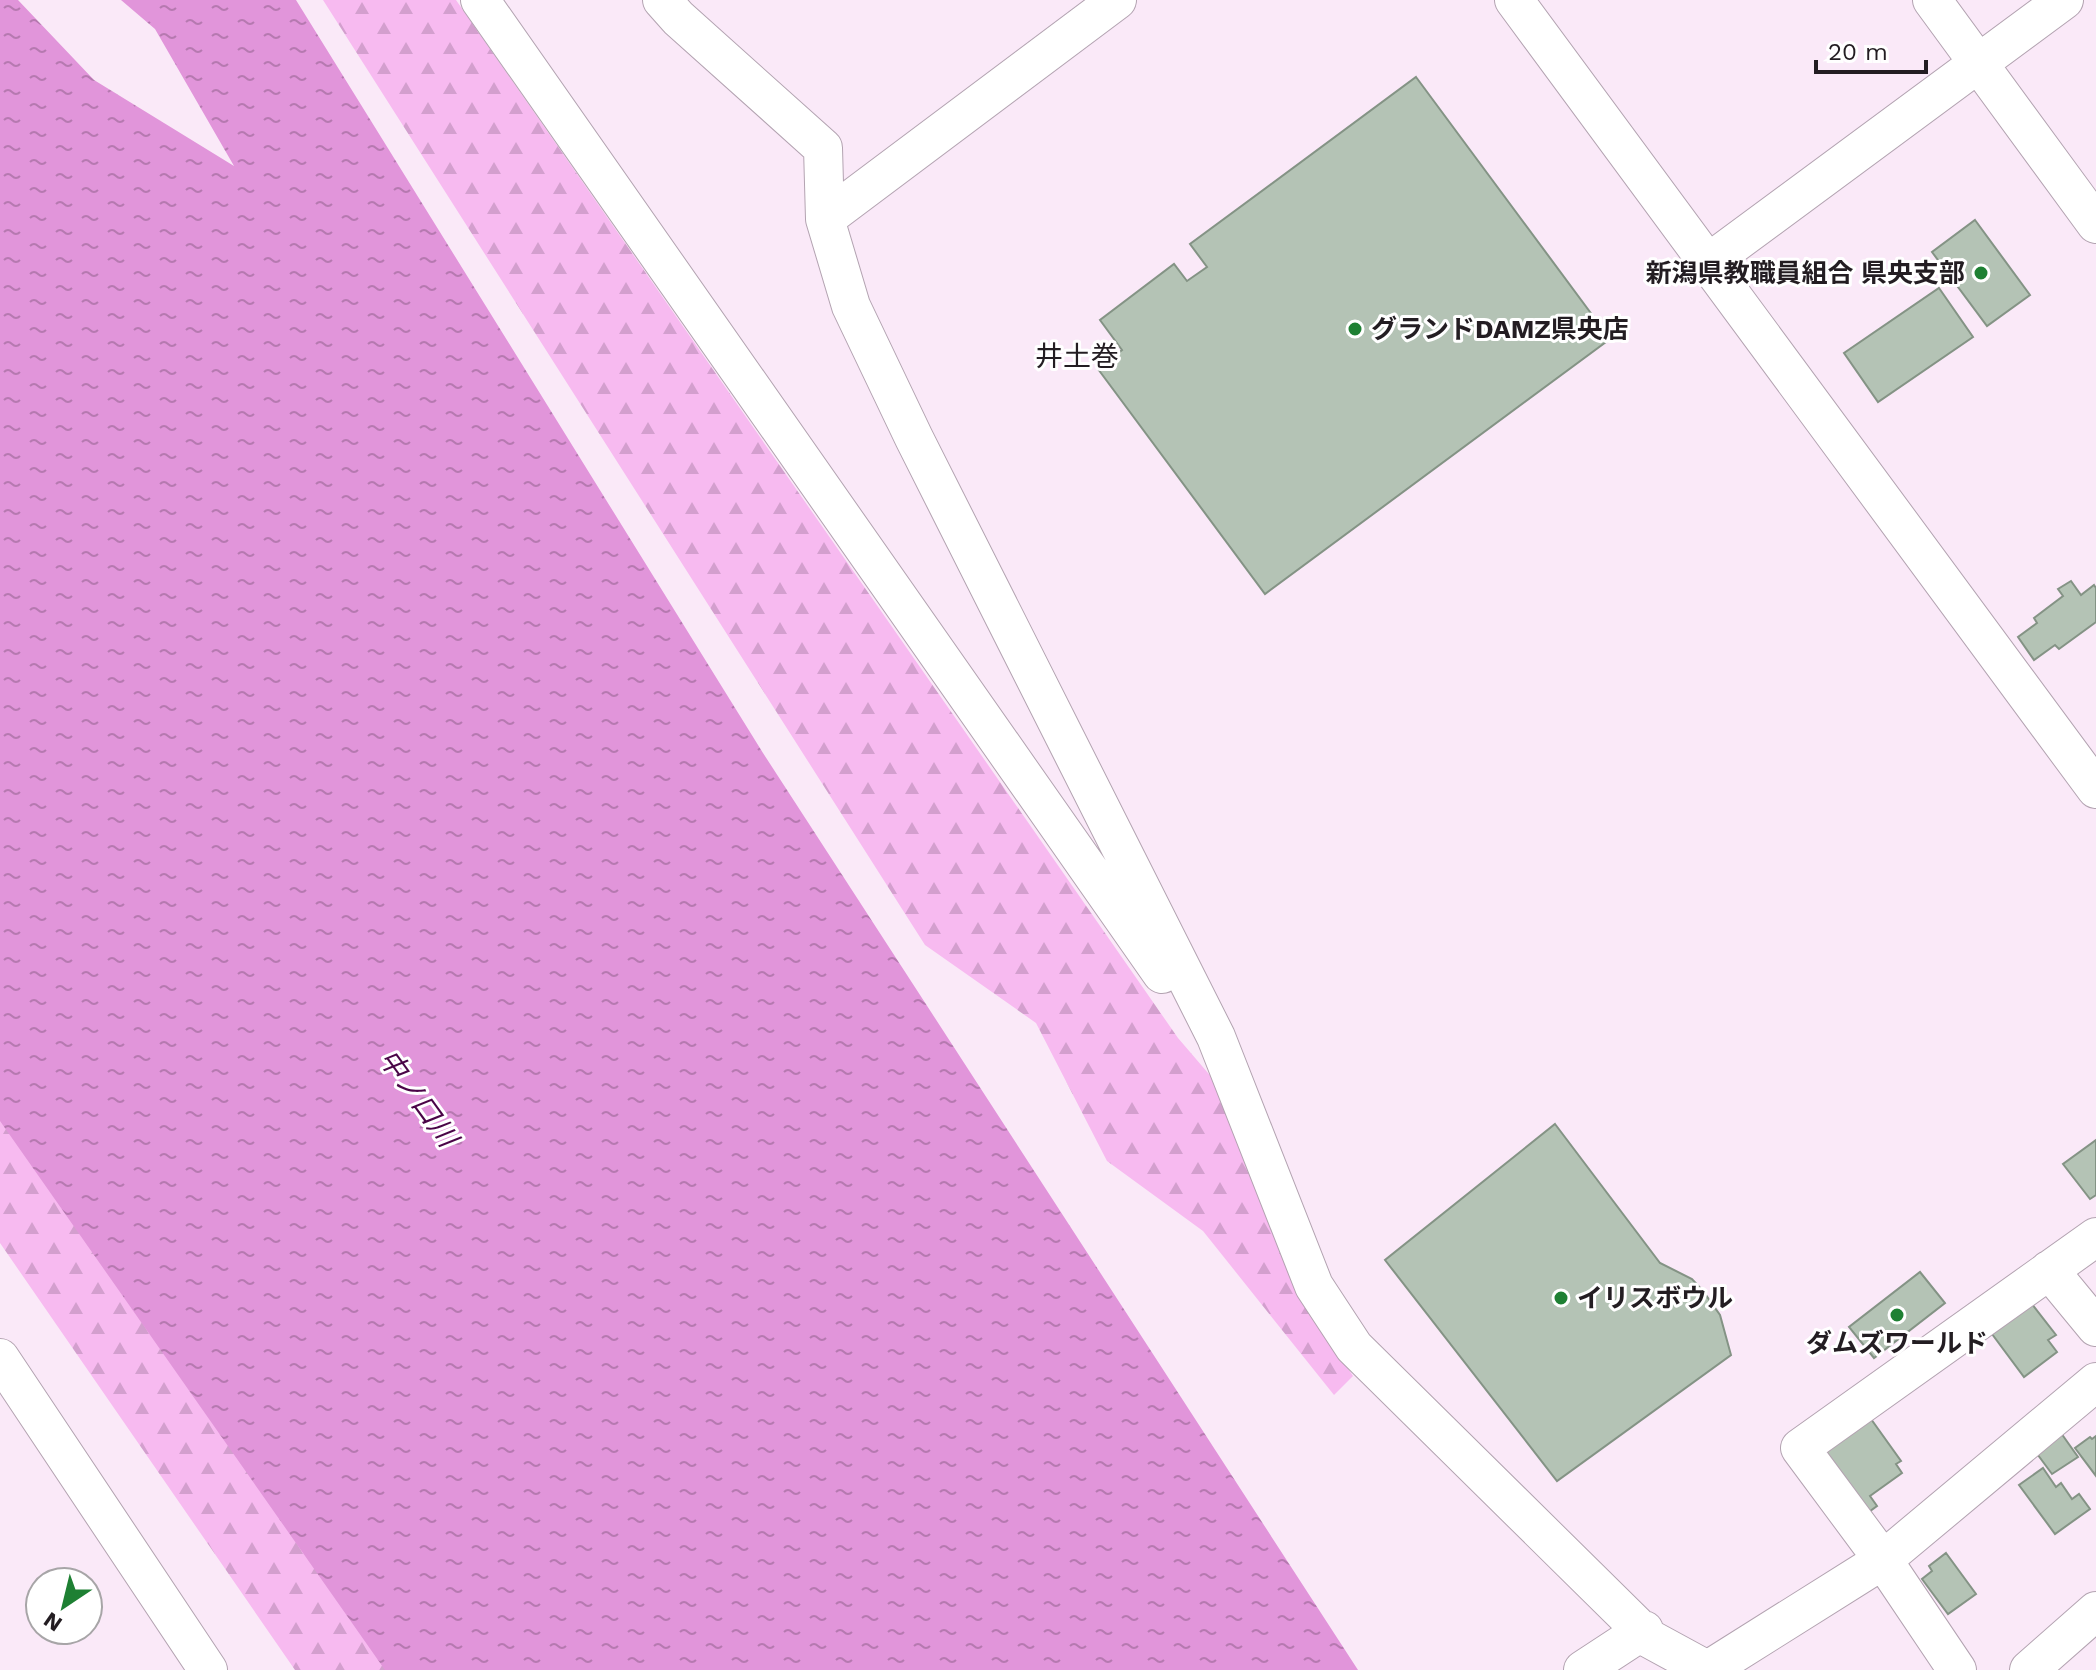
<svg xmlns="http://www.w3.org/2000/svg" width="2096" height="1670" viewBox="0 0 2096 1670" font-family="'Work Sans','Noto Sans JP',sans-serif">
<style>
.forest{fill:url(#forest-firs)}
.water{fill:url(#water-ripples)}
.building{fill:#b4c3b5;stroke:#849385;stroke-width:2}
.lines{fill:none;stroke-linecap:round;stroke-linejoin:round}
.street-casing{stroke:#b3a3b1;stroke-width:40}
.street{stroke:#fff;stroke-width:38}
.poi-dot{fill:#1e8033;stroke:#fff;stroke-width:3}
.labels{text-anchor:middle;dominant-baseline:central;stroke-width:6;stroke-linejoin:round;paint-order:stroke}
.poi-label{font-size:26px;font-weight:bold;fill:#231d22;stroke:#fff;text-anchor:start}
.neighbourhood-label{font-size:28px;fill:#231d22;stroke:#fff}
.water-label{font-size:28px;font-style:italic;fill:#4a0447;stroke:#fff}
</style>
<defs>
<pattern id="forest-firs" width="22" height="20" patternUnits="userSpaceOnUse" patternTransform="scale(2)"><rect width="22" height="20" fill="#f7baf0"/><path d="M5 1l3.5 6h-7zM16 11l3.5 6h-7z" fill="#d39fce"/></pattern>
<pattern id="water-ripples" width="26" height="14" patternUnits="userSpaceOnUse" patternTransform="scale(2)"><rect width="26" height="14" fill="#e195da"/><path d="M2 4q2-2 4 0t4 0M15 11q2-2 4 0t4 0" fill="none" stroke="#b679b0"/></pattern>
</defs>
<rect width="100%" height="100%" fill="#fae9f8"/>
<path class="forest" d="M323 0H456L1178 1038 1214 1080 1299 1294 1353 1376 1334 1395 1203 1231 1107 1161 1036 1023 925 945Z
M0 1082 389 1670H295L0 1243Z"/>
<path class="water" d="M0 0H18L94 80 234 166 155 29 121 0H296L763 753 1358 1670H385L0 1121Z"/>
<path class="building" d="M1416 77 1610 339 1265 594 1098 369 1122 350 1100 320 1174 264 1187 281 1207 267 1190 244Z
M1975 220 2030 295 1987 326 1932 252Z
M1939 288 1973 337 1878 402 1844 353Z
M2071 581 2081 595 2094 585 2096 588V622L2059 649 2055 645 2034 660 2018 637 2037 623 2034 618 2063 596 2058 589Z
M1555 1124 1660 1263 1692 1279 1703 1291 1720 1315 1731 1355 1557 1481 1385 1260Z
M2096 1140V1195L2090 1199 2063 1164Z
M1920 1272 1945 1303 1874 1358 1849 1327Z
M2032 1304 2056 1335 2048 1340 2057 1352 2024 1377 1992 1334Z
M1871 1419 1901 1461 1896 1464 1902 1473 1870 1496 1877 1506 1866 1514 1823 1453Z
M2061 1433 2078 1457 2052 1474 2035 1451Z
M2096 1436V1476L2075 1448 2090 1437 2092 1439Z
M2043 1468 2056 1487 2061 1483 2072 1499 2079 1494 2090 1509 2055 1534 2019 1485Z
M1946 1553 1976 1594 1948 1614 1922 1579 1932 1571 1929 1566Z"/>
<g class="lines">
<g class="street-casing">
<path id="street" d="M480 0 1162 974
M662 0 678 18 823 148 825 219 851 306 914 438 1216 1037 1314 1286 1354 1347 1650 1639 1707 1670
M1514 0 2096 789
M1932 0 2096 224
M825 219 1117 0
M1708 263 2064 0
M2049 1270 2096 1327
M0 1358 208 1670
M1583 1670 1644 1630
M1708 1670 1883 1560 2096 1382
M1957 1670 1883 1560 1800 1448 2096 1237
M2029 1670 2096 1611"/>
</g>
<use href="#street" class="street"/>
</g>
<g class="poi-dot">
<circle cx="1981" cy="273" r="8"/>
<circle cx="1355" cy="329" r="8"/>
<circle cx="1561" cy="1298" r="8"/>
<circle cx="1897" cy="1315" r="8"/>
</g>
<g class="labels">
<g class="poi-label">
<text x="1965" y="273" text-anchor="end">新潟県教職員組合 県央支部</text>
<text x="1371" y="329">グランドDAMZ県央店</text>
<text x="1577" y="1298">イリスボウル</text>
<text x="1897" y="1343" text-anchor="middle">ダムズワールド</text>
</g>
<g class="neighbourhood-label">
<text x="1077" y="356">井土巻</text>
</g>
<g class="water-label">
<text transform="translate(418 1098) rotate(54)">中ノ口川</text>
</g>
</g>
<g transform="translate(64 1606) rotate(215)"><circle r="38" fill="#ffffff" stroke="#a7a5a7" stroke-width="2"/>
<path d="M0-6L14 30L0 20L-14 30Z" fill="#1e8033"/>
<text y="-12" font-size="22" font-weight="bold" text-anchor="middle" fill="#231d22">N</text>
</g>
<path d="M1816 60v12h110v-12" fill="none" stroke="#231d22" stroke-width="4"/>
<text x="1828" y="60" font-size="24" fill="#231d22" stroke="#ffffff" stroke-width="6" paint-order="stroke">20 m</text>
</svg>
